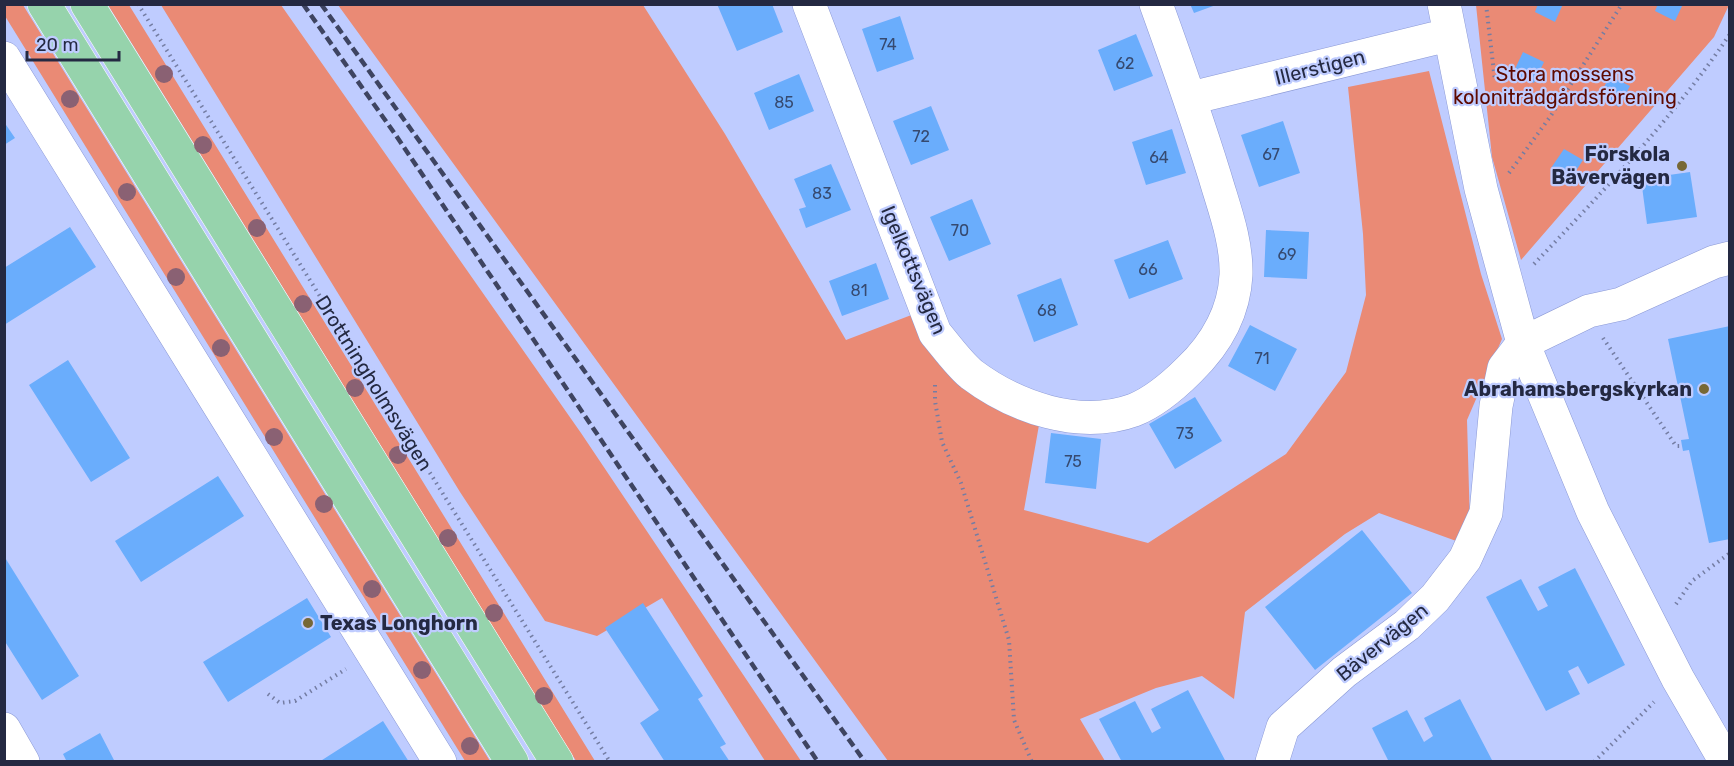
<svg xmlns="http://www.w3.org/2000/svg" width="1734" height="766" viewBox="0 0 1734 766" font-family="Rubik,sans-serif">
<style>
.green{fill:#ea8a75}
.building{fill:#6aadfc}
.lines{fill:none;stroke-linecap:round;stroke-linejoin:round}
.minor-casing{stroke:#8b99d5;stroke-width:34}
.major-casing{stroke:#fff;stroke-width:34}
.path{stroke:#747da3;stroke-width:4;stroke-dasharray:1.5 4.5;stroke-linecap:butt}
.minor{stroke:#fff;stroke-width:33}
.major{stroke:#96d3ac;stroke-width:33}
.rail{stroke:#3e4461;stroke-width:4.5;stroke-dasharray:9 4.5;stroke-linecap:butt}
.tree{fill:#8a6173}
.poi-dot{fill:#776836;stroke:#bfccff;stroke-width:2}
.labels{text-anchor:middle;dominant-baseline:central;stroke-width:4.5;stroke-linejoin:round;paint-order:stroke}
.number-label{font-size:16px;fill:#364a70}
.street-label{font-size:20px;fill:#242942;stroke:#bfccff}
.park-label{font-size:20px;fill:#5e0a00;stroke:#bfccff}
.poi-label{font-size:20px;font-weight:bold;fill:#242942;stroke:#bfccff;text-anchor:end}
</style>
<rect width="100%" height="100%" fill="#bfccff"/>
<path class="green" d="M5 4 23 5 490 761H465L5 16Z
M108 5H129L595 761H576Z
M161 5H281L581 433 801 761H765L662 598 597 636 545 621 460 492Z
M338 5H643L725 134 846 340 914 314 1039 425 1024 510 1148 543 1286 454 1346 372 1366 295 1363 234 1348 87 1429 71 1481 274 1502 339 1467 420 1470 526 1459 542 1379 513 1345 534 1245 612 1234 699 1202 676 1156 688 1080 719 1105 761H888Z
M1476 5H1729L1714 37 1521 260 1492 157Z"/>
<path class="building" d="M717 4H772L783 32 737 51Z
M1190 4H1216V5L1194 13Z
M1538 4H1563L1555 22 1535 12Z
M1658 4H1683L1675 21 1655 11Z
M900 16 914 59 877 72 862 29Z
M1136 34 1153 76 1114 91 1098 50Z
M1523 52 1544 62 1534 83 1513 73Z
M799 74 814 111 769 130 754 93Z
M1610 76 1630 86 1619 107 1599 96Z
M931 106 949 150 911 165 893 121Z
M1283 121 1300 173 1259 187 1241 135Z
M4 122 15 138 4 145Z
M1172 129 1186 173 1146 185 1132 142Z
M1564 149 1583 160 1570 180 1551 168Z
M831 164 851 210 806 228 799 209 806 207 794 179Z
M1690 172 1697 217 1647 224 1641 179Z
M972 199 991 244 949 261 930 217Z
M70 227 96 267 4 325V268Z
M1266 230 1309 232 1307 279 1264 277Z
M1168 240 1183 279 1129 299 1114 260Z
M876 263 889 299 842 316 829 281Z
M1061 278 1078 325 1034 342 1017 295Z
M1250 325 1297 349 1275 391 1228 366Z
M1730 326V539L1709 543 1689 450 1683 451 1682 446 1681 440 1689 439 1668 339Z
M68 360 130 458 91 482 29 385Z
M1195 397 1222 441 1175 469 1149 424Z
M1051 433 1101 439 1096 489 1045 483Z
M218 476 244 516 141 582 115 541Z
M1362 530 1412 593 1315 670 1265 607Z
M4 556 79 676 42 700 4 640Z
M1575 568 1625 665 1588 684 1578 666 1568 671 1580 694 1546 711 1486 597 1521 579 1538 611 1548 606 1538 587Z
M307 598 331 637 228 702 203 662Z
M643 603 703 696 698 699 726 744 720 747 730 762H665L640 723 659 710 605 628Z
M1188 690 1226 762H1122L1099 719 1135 701 1152 733 1161 728 1151 709Z
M1460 699 1493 762H1389L1372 728 1407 710 1424 742 1433 736 1424 718Z
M383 721 409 762H319Z
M100 733 115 762H67L63 754Z"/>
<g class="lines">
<g class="minor-casing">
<path id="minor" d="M809 4 935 333C946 346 958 363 971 374 1015 407 1079 430 1134 410 1154 402 1174 385 1189 370 1216 344 1234 314 1236 275 1237 241 1224 208 1215 177 1197 119 1177 62 1156 4
M1444 4 1481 189 1523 343 1593 512 1678 679 1726 762
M4 58 440 762
M1191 98 1448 35
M4 729 23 762
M1272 762 1283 727 1344 672 1407 625 1435 598 1465 559 1486 513 1496 406 1504 368 1523 343 1589 311 1621 304 1714 262 1730 258"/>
</g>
<g class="major-casing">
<path id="major" d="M44 4 512 762
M87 4 557 762"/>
</g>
<path class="path" d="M138 4 610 762
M1486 4 1495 81
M1509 173 1550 117 1622 4
M1534 264C1600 195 1677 113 1730 34
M1603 338 1676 446H1682
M935 385V401L942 442 961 483 1009 640 1014 720 1032 762
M1676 604 1692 581 1730 553
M268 694 280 703 295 701 346 669
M1594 762 1654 702"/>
<use href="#minor" class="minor"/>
<use href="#major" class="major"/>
<path class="rail" d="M303 4 395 134 818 762
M321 4 865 762"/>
</g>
<g class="tree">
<circle cx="164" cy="74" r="9"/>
<circle cx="70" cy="99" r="9"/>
<circle cx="203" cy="145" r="9"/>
<circle cx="127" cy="192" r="9"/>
<circle cx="257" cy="228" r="9"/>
<circle cx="176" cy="277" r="9"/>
<circle cx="303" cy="304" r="9"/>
<circle cx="221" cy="348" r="9"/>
<circle cx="355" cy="388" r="9"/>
<circle cx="274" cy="437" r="9"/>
<circle cx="398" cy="455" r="9"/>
<circle cx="324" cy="504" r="9"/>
<circle cx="448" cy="538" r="9"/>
<circle cx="372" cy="589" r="9"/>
<circle cx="494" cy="613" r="9"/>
<circle cx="422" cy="670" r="9"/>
<circle cx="544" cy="696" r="9"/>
<circle cx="470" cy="746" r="9"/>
</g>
<g class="poi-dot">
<circle cx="1682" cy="166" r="6"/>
<circle cx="1704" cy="389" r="6"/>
<circle cx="308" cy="623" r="6"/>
</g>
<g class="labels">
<g class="number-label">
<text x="888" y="44">74</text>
<text x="1125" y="63">62</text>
<text x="784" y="102">85</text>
<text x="921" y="136">72</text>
<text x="1271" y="154">67</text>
<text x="1159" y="157">64</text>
<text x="822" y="193">83</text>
<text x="960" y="230">70</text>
<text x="1287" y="254">69</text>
<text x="1148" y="269">66</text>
<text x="859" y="290">81</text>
<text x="1047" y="310">68</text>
<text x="1262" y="358">71</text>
<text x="1185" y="433">73</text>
<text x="1073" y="461">75</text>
</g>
<g class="street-label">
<text transform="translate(1320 67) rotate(-14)">Illerstigen</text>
<text transform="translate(914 270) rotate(67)">Igelkottsvägen</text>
<text transform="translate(374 383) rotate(58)">Drottningholmsvägen</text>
<text transform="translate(1382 642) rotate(-39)">Bävervägen</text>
</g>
<g class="park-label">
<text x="1565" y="74">Stora mossens<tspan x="1565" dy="23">koloniträdgårdsförening</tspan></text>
</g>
<g class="poi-label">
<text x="1670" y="154">Förskola<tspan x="1670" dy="23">Bävervägen</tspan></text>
<text x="1692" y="389">Abrahamsbergskyrkan</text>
<text x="320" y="623" text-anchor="start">Texas Longhorn</text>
</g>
</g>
<rect width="1734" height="766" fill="none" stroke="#242942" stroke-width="12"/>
<path d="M27 51v9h92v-9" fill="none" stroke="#242942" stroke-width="3"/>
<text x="36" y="51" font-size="18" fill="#242942" stroke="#bfccff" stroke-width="4.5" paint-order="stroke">20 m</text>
</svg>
